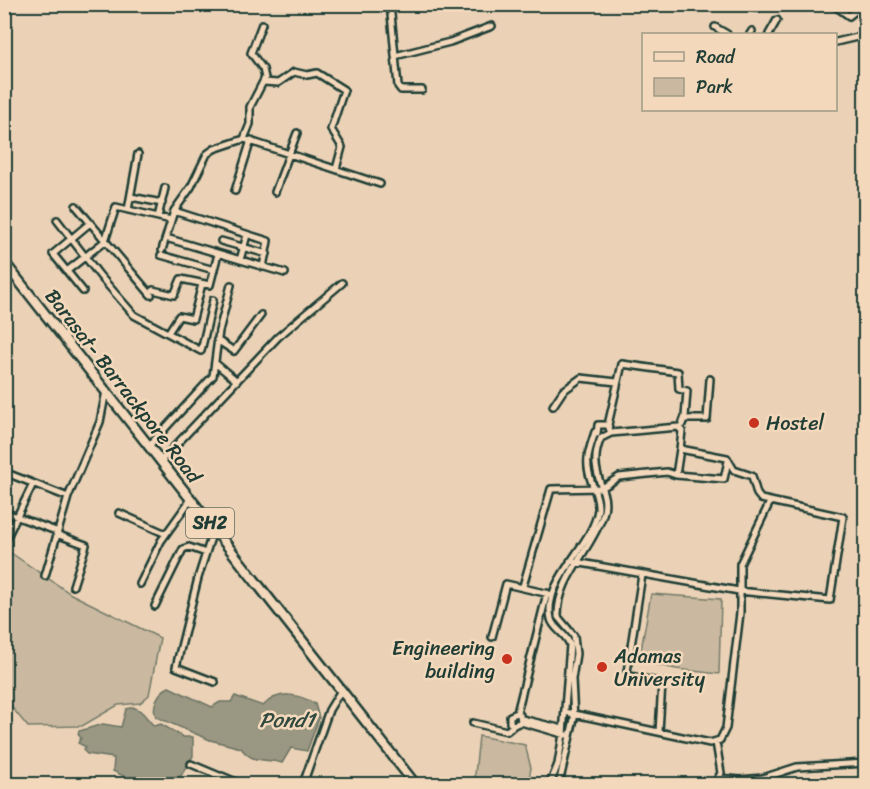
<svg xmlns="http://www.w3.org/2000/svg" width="870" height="789" viewBox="0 0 870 789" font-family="Sriracha,sans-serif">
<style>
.green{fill:#cab9a0;stroke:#747b6a;stroke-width:1.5}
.water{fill:#9a9782;stroke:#697363;stroke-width:1.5}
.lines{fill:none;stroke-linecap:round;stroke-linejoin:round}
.minor-casing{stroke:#1f3d34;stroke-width:10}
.primary-casing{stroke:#1f3d34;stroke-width:13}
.minor{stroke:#f4d8bb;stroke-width:5}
.primary{stroke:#f4d8bb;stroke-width:8}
.poi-dot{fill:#c8321e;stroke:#f4d8bb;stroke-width:2}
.labels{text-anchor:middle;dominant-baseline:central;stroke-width:5;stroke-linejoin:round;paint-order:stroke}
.shield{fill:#f4d8bb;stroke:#5f6c5c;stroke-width:1.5}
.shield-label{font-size:18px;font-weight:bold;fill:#1f3d34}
.street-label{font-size:20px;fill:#1f3d34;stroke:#f4d8bb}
.poi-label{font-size:20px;fill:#1f3d34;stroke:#f4d8bb;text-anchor:start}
.water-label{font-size:21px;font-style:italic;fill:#314a40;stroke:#f4d8bb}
</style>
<rect width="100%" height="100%" fill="#ebd2b6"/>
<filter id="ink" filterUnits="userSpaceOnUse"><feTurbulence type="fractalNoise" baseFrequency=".0167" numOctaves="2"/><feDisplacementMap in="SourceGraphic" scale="12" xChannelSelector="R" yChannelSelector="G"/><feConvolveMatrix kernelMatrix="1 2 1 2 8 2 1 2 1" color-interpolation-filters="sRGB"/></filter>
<g filter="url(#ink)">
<path class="green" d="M11 553 71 594 160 638 149 695 140 703 118 705 82 726 28 727 5 699 4 560Z
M651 594 721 599 719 674 676 669 639 661Z
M479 736 525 745 531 768 528 784H474Z"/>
<path class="water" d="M169 687 212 707 220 702H231L235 696 263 706C278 690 298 693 315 704L319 718 307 751 291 748 282 763C263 757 254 765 241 748L210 740 156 717C151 706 158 692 169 687Z
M133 707 141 711 154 726 161 724 183 737H193V756L176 784H141L139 781 127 780 124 776 113 771 114 758 87 754 83 750 86 747 78 743 81 738 78 734 79 731 103 724 121 727 126 709Z"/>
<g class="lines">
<g class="minor-casing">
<path id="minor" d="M390 4 398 86 401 90H422
M752 4 757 8 765 4
M832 4 849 16 859 8 866 13
M715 27 727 34
M750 34 752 31
M769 34 777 20
M836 42 866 35
M395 56 450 42 492 26
M264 82 278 83 294 72 307 75 317 73 344 90 331 129 342 147 336 169
M244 139 250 124V107L265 78 263 69 251 53 262 24
M235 191 251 140
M275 192 297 133
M131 197 162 203
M76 206 151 295
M128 210 138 154
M174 211 268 241 263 267
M158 217 165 188
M57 220 100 276 134 315 201 351 213 300
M166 238 285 273
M221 241 267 254
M162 250 174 211 191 187 207 154 214 149 244 139 380 184
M161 255 214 270
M240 260 247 235
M67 271 105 241 116 207 171 220
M153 290 174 295 181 279 210 285 218 254
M83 291 53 254 90 223
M168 333 179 316 193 319 202 284
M217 340 234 351 261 315
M215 363 237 381
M553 406 563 391 581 378 617 382
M684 419H707L710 379
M597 434 598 425H608
M148 447 213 376 219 331 231 285
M160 462 278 337 342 283
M4 472 68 497 100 422 106 391
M676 475 724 479 728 461
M4 512 56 531
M119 513 166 534
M214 528 198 578 176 667 215 682
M56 534 86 545 73 586
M4 543 33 484
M570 561 739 591 830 600 843 517 761 499 757 494 752 476 734 470 727 458 680 449 682 431 678 427 611 433
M642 575 627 672 630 676 662 683 659 732
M45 576 68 497
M140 584 161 541 191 499
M523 586 551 489 602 488 619 477 667 472 676 475 680 449
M155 606 183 549 189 547 206 553
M492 637 506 584 549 594
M565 712 710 743 720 740 726 728 740 613V564L770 502
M517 713 520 715 521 722 514 725 510 723V716L517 713 547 593
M522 719 563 729
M521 722 566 735
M473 723 507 731 514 725
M191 764 222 777
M222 776 241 784
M719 778 740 780 763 778 797 767 866 763
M303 784 329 710 340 692
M550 784 558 764 563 734 570 645C567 634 553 629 551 619 542 580 594 545 598 509 599 496 591 484 589 473 585 458 591 445 595 432
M559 784 574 719 572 679 576 654 574 636 558 617C557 578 591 551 603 515 612 489 585 474 601 438L611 433 608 425 622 364 678 372 679 389 687 391 685 417 680 429
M715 784 721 773 716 742"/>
</g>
<g class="primary-casing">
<path id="primary" d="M4 262 415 784"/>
</g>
<use href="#minor" class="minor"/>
<use href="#primary" class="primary"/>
</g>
</g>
<g class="poi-dot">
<circle cx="754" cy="423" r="6"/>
<circle cx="507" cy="659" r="6"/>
<circle cx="602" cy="667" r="6"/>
</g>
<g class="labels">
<rect class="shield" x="186" y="508" width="48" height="30" rx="4.5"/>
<g class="shield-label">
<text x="210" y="523">SH2</text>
</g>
<g class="street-label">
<text transform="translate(123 386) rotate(52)">Barasat- Barrackpore Road</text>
</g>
<g class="poi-label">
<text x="766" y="423">Hostel</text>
<text x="495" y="648" text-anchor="end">Engineering<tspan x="495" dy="23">building</tspan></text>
<text x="614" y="656">Adamas<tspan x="614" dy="23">University</tspan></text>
</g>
<g class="water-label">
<text x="287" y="720">Pond1</text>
</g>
</g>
<rect width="870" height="789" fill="none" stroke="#f4d8bb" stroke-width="24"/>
<rect x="12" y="12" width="846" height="765" fill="none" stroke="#1f3d34" stroke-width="2" filter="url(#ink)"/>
<rect x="642" y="33" width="195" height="78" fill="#f4d8bb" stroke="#9f9a85" stroke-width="1.5"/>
<rect x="654" y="52" width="30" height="9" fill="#f4d8bb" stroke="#9f9a85" stroke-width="1.5"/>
<text x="696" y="63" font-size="18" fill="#1f3d34">Road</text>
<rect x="654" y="78" width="30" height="18" fill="#cab9a0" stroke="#9f9a85" stroke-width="1.5"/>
<text x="696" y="93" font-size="18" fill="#1f3d34">Park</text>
</svg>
